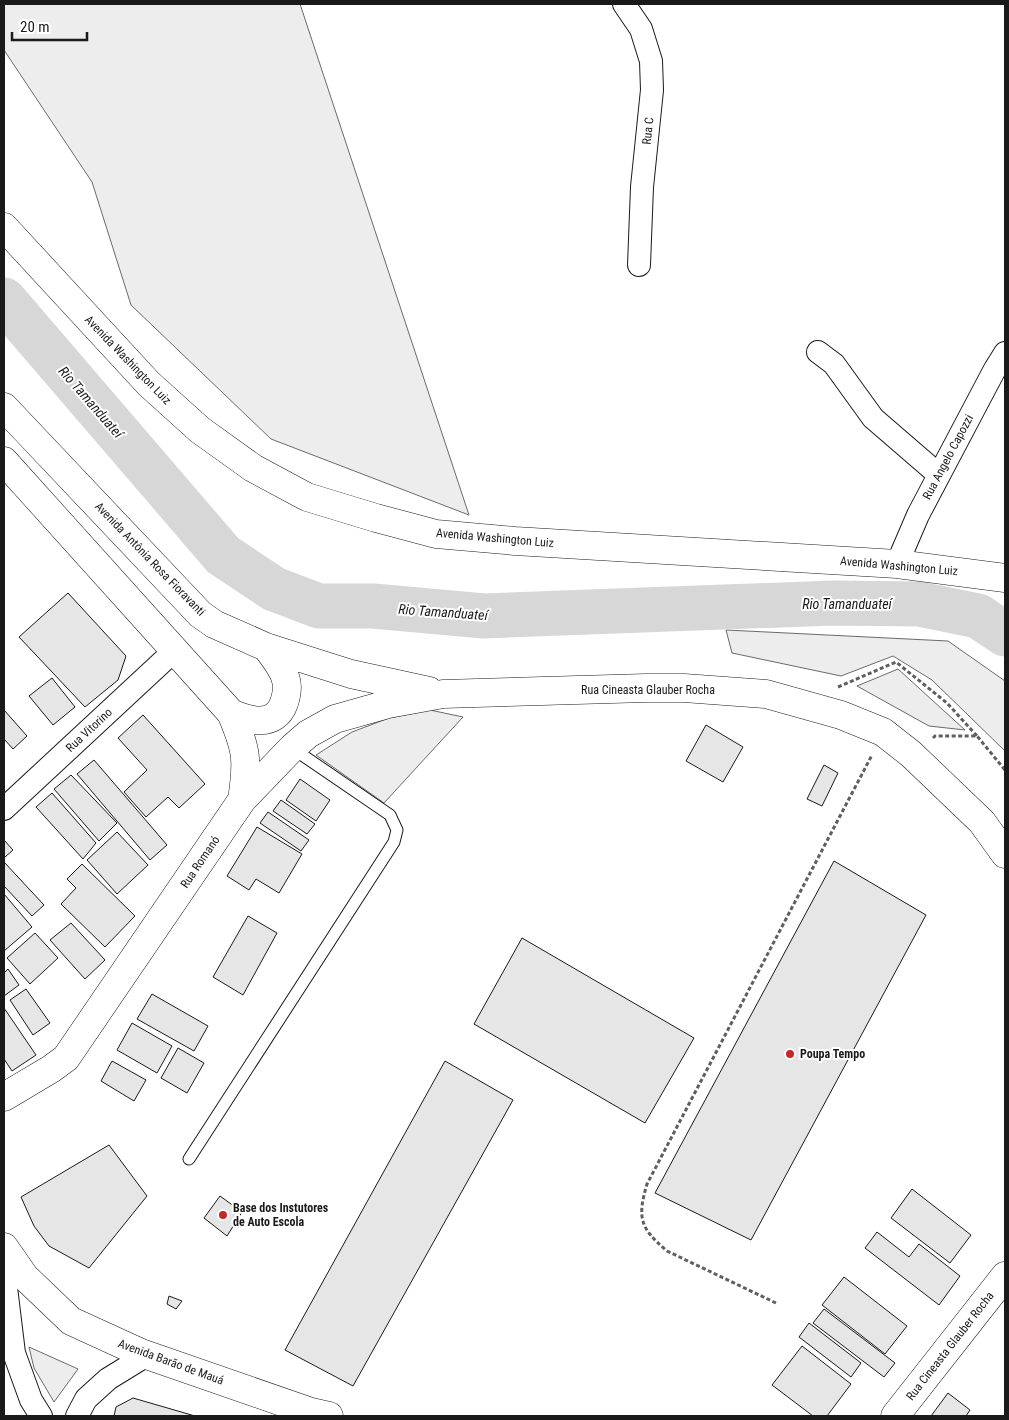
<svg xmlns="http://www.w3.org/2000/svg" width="1009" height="1420" viewBox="0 0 1009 1420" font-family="'Roboto Condensed',sans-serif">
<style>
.built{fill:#ededed;stroke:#6a6a6a}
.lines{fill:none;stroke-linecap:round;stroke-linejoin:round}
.river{stroke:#d7d7d7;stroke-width:45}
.building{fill:#e6e6e6;stroke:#1a1a1a}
.service-casing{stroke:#1a1a1a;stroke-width:13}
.minor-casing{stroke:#1a1a1a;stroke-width:24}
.tertiary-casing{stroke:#1a1a1a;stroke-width:29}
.primary-casing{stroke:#1a1a1a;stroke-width:29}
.path{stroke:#5f5f5f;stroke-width:3;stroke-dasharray:4 2.5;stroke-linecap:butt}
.service{stroke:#fff;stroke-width:11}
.minor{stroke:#fff;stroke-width:22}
.tertiary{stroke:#fff;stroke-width:28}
.primary{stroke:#fff;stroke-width:28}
.poi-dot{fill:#c62828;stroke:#fff;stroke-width:2}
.labels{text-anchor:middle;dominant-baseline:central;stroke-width:4;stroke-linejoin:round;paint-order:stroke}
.street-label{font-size:12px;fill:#1a1a1a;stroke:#fff}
.poi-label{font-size:12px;font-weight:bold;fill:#1a1a1a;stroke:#fff;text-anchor:start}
.water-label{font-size:14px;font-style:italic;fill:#1a1a1a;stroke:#fff}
</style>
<rect width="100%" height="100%" fill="#fff"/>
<path class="built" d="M4 4H300L469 515 271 439 131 305 92 182 4 50Z
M726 630 948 641 1005 681V751L932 680 893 656 841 676 732 653Z
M898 669 965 730 929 726 857 686Z
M430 710 463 717 384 803 316 755 352 732 389 718Z
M29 1347 78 1369 54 1402 34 1368Z"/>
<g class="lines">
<path class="river" d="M4 300 223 555 274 589 319 606H373L484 616 834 603 919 604 978 616 1005 634"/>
</g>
<path class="building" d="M68 593 126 656 118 680 85 707 19 637Z
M52 678 75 707 53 725 29 696Z
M4 710 27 736 13 749 4 739Z
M143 715 205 784 179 808 168 797 146 817 124 792 147 770 118 738Z
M706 725 743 747 723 782 686 761Z
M94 760 167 845 150 860 77 774Z
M824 765 838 773 822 806 807 799Z
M71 775 117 823 99 841 54 789Z
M300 779 330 800 316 821 286 800Z
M52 793 96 843 83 859 36 807Z
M281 800 315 824 307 834 273 811Z
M268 812 309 840 301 851 260 823Z
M257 827 302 854 279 893 256 879 249 890 227 876Z
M117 832 148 865 117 894 87 860Z
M4 840 13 850 4 858Z
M834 861 926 915 751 1240 655 1193Z
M4 862 44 905 32 916 4 886Z
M82 864 135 916 105 947 61 904 76 888 67 879Z
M4 894 32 927 4 951Z
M248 916 277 933 243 995 213 977Z
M71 923 105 960 85 979 50 940Z
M35 933 58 958 30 984 7 958Z
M522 938 694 1038 645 1123 474 1024Z
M8 969 19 985 4 996V973Z
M26 989 50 1023 33 1035 10 1000Z
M152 994 208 1026 194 1051 137 1019Z
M4 1008 36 1055 12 1071 4 1059Z
M132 1023 172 1046 157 1073 117 1050Z
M178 1048 204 1063 187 1093 161 1078Z
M112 1061 146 1080 134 1101 101 1081Z
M445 1061 513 1100 353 1386 285 1350Z
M109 1145 147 1196 89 1268 49 1246 34 1226 21 1197Z
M912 1189 971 1235 950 1263 891 1218Z
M220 1196 242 1212 227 1236 204 1218Z
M877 1232 909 1257 919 1244 960 1276 939 1305 865 1248Z
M844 1277 907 1326 885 1354 822 1305Z
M169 1296 182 1301 176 1309 167 1304Z
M824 1309 895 1363 884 1377 813 1323Z
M809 1323 861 1363 851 1377 799 1337Z
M802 1346 851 1384 827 1416H813L772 1385Z
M948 1393 970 1410 966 1416H931Z
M133 1398 195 1416H114L116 1407Z"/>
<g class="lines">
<g class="service-casing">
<path id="service" d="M189 1159 394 842 397 830 390 815 292 748"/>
</g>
<g class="minor-casing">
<path id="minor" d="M624 4 641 29 651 61 652 90 642 187 639 265
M818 352 834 364 873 418 939 475
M897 564 918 515 995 369 1005 353
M4 809 174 651
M4 1271 14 1353 31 1400 41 1416
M77 1416 86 1399 108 1379 147 1355"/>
</g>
<g class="tertiary-casing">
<path id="tertiary" d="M4 227 149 384 200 430 253 468 307 497 376 518 436 534 515 541 897 564 1005 578"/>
</g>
<g class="primary-casing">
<path id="primary" d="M4 407 200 614 214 624 266 647 351 674 429 691
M4 461 231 713C247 750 248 760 242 800
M231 713C249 721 275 728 284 703 286 697 288 687 286 680 283 668 274 657 266 647
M4 1097 51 1069 66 1058 242 800 292 748 308 734 335 719 388 704 443 694 646 688H684L766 694 841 715 883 732 911 754 982 822 1005 854
M4 1247 25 1277 71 1321 141 1353 311 1412 329 1416
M895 1416 1005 1276"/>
</g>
<path class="path" d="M838 687 896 662 947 703 977 736
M933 738 935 736H977L1005 770
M776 1303 667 1251C640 1228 637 1218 647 1184L872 755"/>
<use href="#service" class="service"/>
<use href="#minor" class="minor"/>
<use href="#tertiary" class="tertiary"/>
<use href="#primary" class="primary"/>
</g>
<g class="poi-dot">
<circle cx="790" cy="1054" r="5"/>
<circle cx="223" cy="1215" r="5"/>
</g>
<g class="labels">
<g class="street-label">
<text transform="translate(648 131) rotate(-84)">Rua C</text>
<text transform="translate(128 360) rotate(46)">Avenida Washington Luiz</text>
<text transform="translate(948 457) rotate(-62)">Rua Angelo Capozzi</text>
<text transform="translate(495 538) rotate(5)">Avenida Washington Luiz</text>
<text transform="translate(150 559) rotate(46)">Avenida Antônia Rosa Fioravanti</text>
<text transform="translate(899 566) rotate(5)">Avenida Washington Luiz</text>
<text x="648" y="690">Rua Cineasta Glauber Rocha</text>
<text transform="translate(89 730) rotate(-43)">Rua Vitorino</text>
<text transform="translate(200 862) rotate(-56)">Rua Romanó</text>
<text transform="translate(950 1346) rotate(-52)">Rua Cineasta Glauber Rocha</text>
<text transform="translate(171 1362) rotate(20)">Avenida Barão de Mauá</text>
</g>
<g class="poi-label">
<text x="800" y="1054">Poupa Tempo</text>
<text x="233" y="1208">Base dos Instutores<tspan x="233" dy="14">de Auto Escola</tspan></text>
</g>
<g class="water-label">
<text transform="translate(91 402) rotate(49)">Rio Tamanduateí</text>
<text x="847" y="604">Rio Tamanduateí</text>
<text transform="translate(443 612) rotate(4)">Rio Tamanduateí</text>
</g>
</g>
<rect width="1009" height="1420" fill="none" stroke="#1a1a1a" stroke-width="10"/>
<path d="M12 32v8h75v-8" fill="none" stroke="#1a1a1a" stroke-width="2.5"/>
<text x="20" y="32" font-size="15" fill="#1a1a1a" stroke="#ffffff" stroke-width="4" paint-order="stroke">20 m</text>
</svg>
